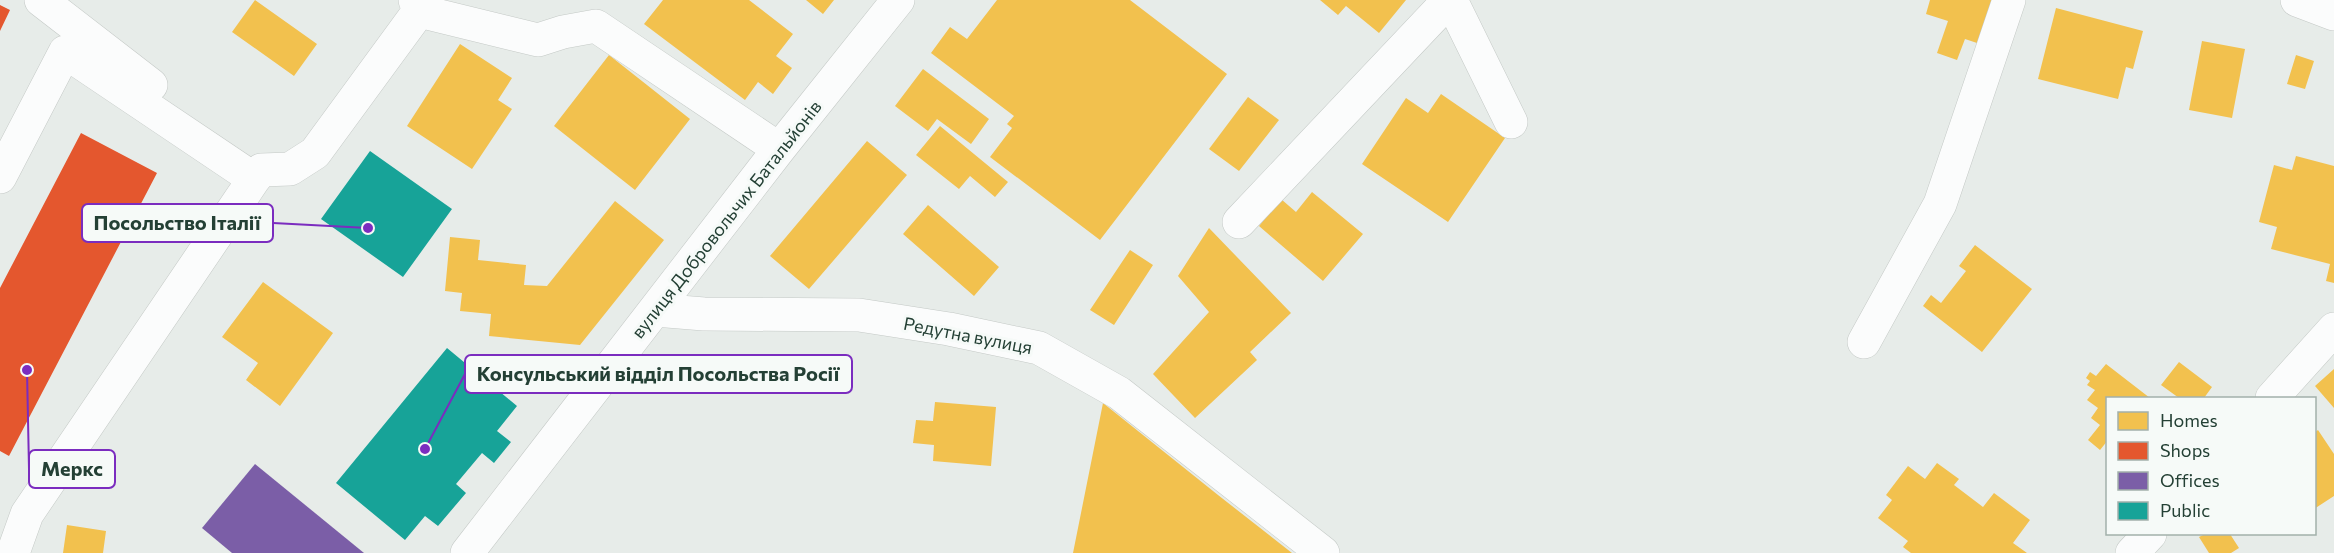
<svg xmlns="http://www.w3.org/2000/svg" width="2334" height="553" viewBox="0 0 2334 553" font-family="Commissioner,sans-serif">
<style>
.homes{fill:#f2c14e}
.shops{fill:#e4572e}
.offices{fill:#7b5ea7}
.public{fill:#17a398}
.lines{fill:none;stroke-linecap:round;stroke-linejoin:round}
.minor-casing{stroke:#c4c9c6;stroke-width:34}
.minor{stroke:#fbfcfc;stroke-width:33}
.labels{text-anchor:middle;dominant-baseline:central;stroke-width:6;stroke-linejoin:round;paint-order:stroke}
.street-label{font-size:18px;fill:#244035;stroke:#f6faf8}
.leader{fill:none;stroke:#7b2cbf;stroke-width:2}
.callout-dot{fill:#7b2cbf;stroke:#f6faf8;stroke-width:2}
.callout{fill:#f6faf8;stroke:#7b2cbf;stroke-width:2}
.callout-label{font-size:20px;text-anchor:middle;font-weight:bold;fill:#244035}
</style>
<rect width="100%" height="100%" fill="#e7ece9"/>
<path class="homes" d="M255 0 317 44 294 76 232 32Z
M663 0H749L793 34 776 56 792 68 773 94 758 82 745 100 644 24Z
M806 0H834L823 14Z
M997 0H1130L1227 74 1100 240 990 157 1012 128 1007 124 1014 116 931 53 950 27 967 39Z
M1320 0H1406L1379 33 1346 6 1338 15Z
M1930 0H1995L1980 44 1965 39 1957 60 1937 53 1948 21 1926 14Z
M2056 8 2143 31 2133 69 2126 67 2118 99 2038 79Z
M2202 41 2245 49 2232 118 2189 110Z
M460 44 512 78 498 100 512 109 472 169 407 126Z
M609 55 690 119 635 190 554 126Z
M2296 55 2314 61 2305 89 2287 84Z
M923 69 989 119 971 144 937 119 928 131 895 106Z
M1441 94 1505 138 1448 222 1362 164 1406 98 1428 113Z
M1248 97 1279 120 1239 171 1209 149Z
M940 126 1008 182 995 197 970 176 959 189 916 155Z
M867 141 907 175 809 289 770 256Z
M2296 156 2334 166V283L2326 281 2330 264 2271 249 2277 227 2259 222 2274 165 2292 170Z
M1312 192 1363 234 1323 281 1259 226 1281 199 1296 212Z
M615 201 664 240 580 345 489 336 491 314 460 311 462 293 445 291 450 237 480 240 478 260 526 265 524 285 547 286Z
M928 205 999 267 974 296 903 234Z
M1209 228 1291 313 1250 352 1257 360 1195 418 1153 374 1209 312 1178 276Z
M1975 245 2032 289 1982 352 1923 306 1931 295 1941 303 1966 271 1959 266Z
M1130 250 1153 265 1114 325 1090 310Z
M263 282 333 333 280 406 246 380 258 363 222 337Z
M2179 362 2212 387 2204 398H2179L2161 385Z
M2106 364 2150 398H2108V440L2100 450 2088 440 2100 425 2091 418 2098 408 2087 400 2095 390 2087 385 2090 381 2086 378 2090 372 2096 376Z
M2334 369V408L2315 386Z
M935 402 996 407 991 466 933 461 934 445 913 443 916 420 933 421Z
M1103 403 1218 495 1292 553H1073Z
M2318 430 2334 454V496L2314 509V433Z
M1937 463 1959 479 1954 485 1983 507 1994 493 2030 520 2013 543 2027 553H1911L1903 547 1908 541 1878 518 1892 500 1886 495 1908 466 1925 479Z
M67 525 106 531 103 553H63Z
M2205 534H2230L2239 548 2231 553H2209L2199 537Z"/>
<path class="shops" d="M0 5 10 10 0 31Z
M81 133 157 173 9 456 0 451V288Z"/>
<path class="offices" d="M255 464 364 553H232L202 528Z"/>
<path class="public" d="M370 151 452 209 403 277 321 219Z
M447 348 517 406 497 431 511 442 494 463 482 453 456 484 466 493 438 526 425 516 405 540 336 483Z"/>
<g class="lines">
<g class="minor-casing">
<path id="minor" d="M41 0 151 85
M1451 0 1511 122
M2297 0 2334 14
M419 11 538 40 563 32 596 26 779 149
M0 177 65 52 254 179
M1239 222 1449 0
M655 310 704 314 859 315 949 329 1039 348 1119 393 1323 553
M1864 342 1940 204 2009 0
M2272 398 2334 329
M13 553 27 514 254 179 261 170 290 169 315 153 419 11 415 0
M467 553 779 149 898 0
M2132 553 2150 534"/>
</g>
<use href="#minor" class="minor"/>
</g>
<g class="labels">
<g class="street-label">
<text transform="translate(726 219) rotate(-52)">вулиця Добровольчих Батальйонів</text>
<text transform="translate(968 335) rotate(11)">Редутна вулиця</text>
</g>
</g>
<path class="leader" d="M368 228L273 223M425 449L465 374M27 370L29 469"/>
<g class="callout-dot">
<circle cx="368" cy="228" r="6"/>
<circle cx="425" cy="449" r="6"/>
<circle cx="27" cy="370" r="6"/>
</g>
<g class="callout">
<rect x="82" y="204" width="191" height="38" rx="6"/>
<rect x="465" y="355" width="387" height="38" rx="6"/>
<rect x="29" y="450" width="86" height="38" rx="6"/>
</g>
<g class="callout-label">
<text x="177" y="230">Посольство Італії</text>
<text x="658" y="381">Консульський відділ Посольства Росії</text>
<text x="72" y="476">Меркс</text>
</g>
<rect x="2106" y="397" width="210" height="138" fill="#f6faf8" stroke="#a2b0aa" stroke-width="1.5"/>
<rect x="2118" y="412" width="30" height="18" fill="#f2c14e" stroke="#a2b0aa" stroke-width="1.5"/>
<text x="2160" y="427" font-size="18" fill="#244035">Homes</text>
<rect x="2118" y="442" width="30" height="18" fill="#e4572e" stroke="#a2b0aa" stroke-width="1.5"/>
<text x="2160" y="457" font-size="18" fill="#244035">Shops</text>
<rect x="2118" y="472" width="30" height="18" fill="#7b5ea7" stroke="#a2b0aa" stroke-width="1.5"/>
<text x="2160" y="487" font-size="18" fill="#244035">Offices</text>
<rect x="2118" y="502" width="30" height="18" fill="#17a398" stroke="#a2b0aa" stroke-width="1.5"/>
<text x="2160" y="517" font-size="18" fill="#244035">Public</text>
</svg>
